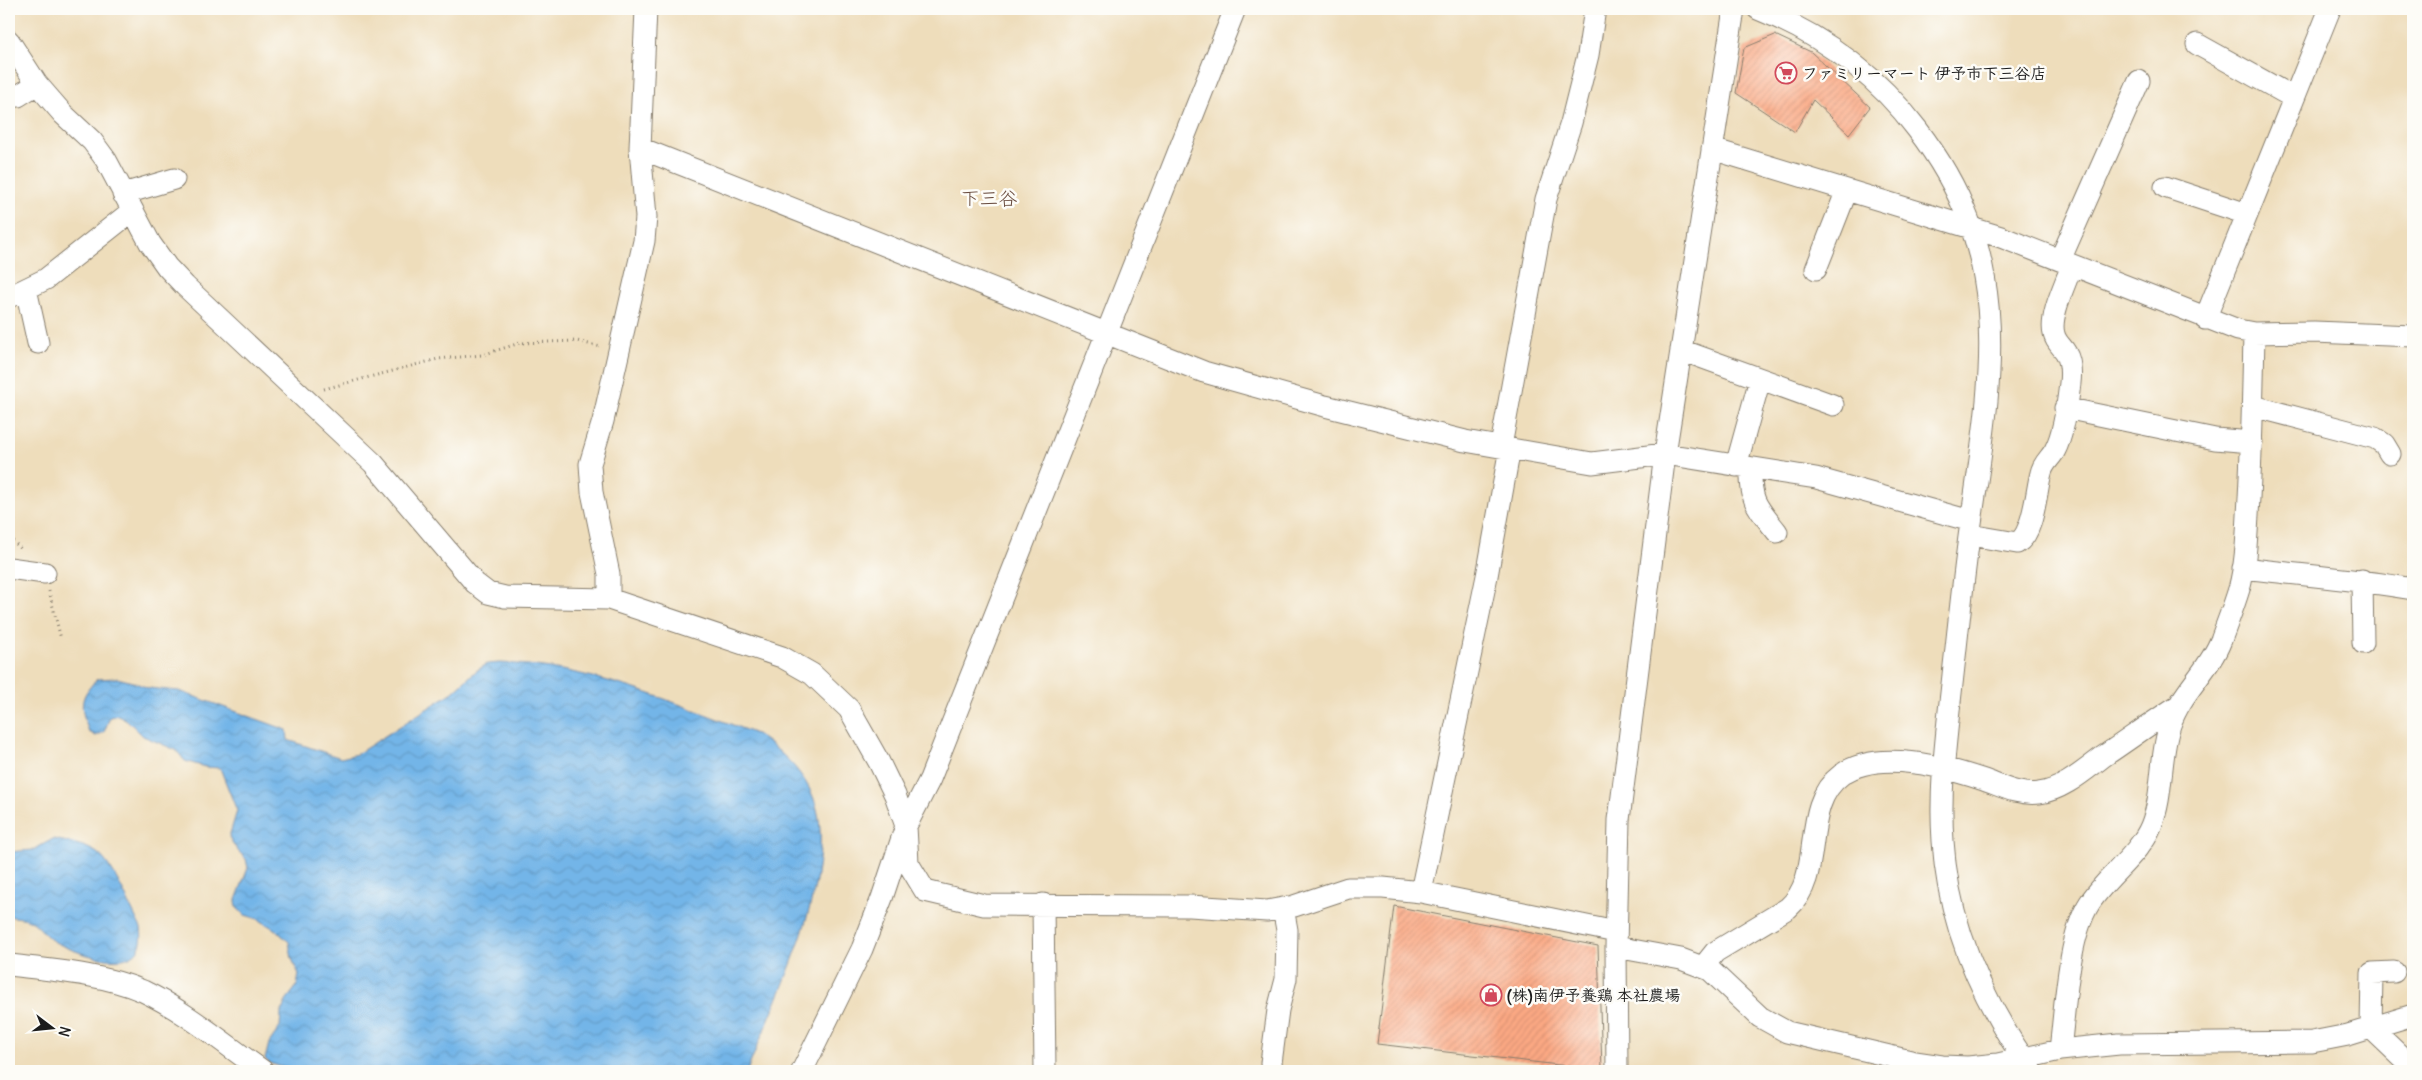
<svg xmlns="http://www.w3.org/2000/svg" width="2422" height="1080" viewBox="0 0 2422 1080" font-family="Delius,'Klee One',sans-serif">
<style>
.water{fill:url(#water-waves);stroke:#486882}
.building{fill:url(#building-hatch)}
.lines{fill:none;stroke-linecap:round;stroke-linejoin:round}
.minor-casing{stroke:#857c6c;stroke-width:23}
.path{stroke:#857c6c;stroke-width:3;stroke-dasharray:1 4;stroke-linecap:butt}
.minor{stroke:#fff;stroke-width:21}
.labels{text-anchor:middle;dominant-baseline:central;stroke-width:5;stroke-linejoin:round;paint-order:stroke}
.poi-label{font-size:16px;font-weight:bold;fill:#1c1c1c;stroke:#fdfcf7;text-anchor:start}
.quarter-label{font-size:19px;fill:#6a4d40;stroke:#fdfcf7}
</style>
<defs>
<pattern id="water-waves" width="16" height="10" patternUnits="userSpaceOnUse" patternTransform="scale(1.25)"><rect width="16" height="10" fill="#73b5e8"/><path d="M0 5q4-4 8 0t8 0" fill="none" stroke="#639bc6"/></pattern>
<pattern id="building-hatch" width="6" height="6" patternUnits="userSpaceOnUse" patternTransform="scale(1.25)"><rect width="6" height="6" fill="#fba883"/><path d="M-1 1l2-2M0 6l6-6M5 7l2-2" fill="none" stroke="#d79071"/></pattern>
</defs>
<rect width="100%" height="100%" fill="#fdfcf7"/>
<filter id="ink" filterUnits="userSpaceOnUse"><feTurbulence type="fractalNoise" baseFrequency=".02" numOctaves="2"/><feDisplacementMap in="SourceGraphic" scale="10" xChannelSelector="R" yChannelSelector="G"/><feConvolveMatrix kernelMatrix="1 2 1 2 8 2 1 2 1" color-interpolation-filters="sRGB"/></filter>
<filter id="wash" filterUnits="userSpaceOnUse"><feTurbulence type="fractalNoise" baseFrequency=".0096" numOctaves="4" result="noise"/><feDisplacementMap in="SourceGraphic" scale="20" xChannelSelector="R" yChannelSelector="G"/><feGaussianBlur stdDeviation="1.12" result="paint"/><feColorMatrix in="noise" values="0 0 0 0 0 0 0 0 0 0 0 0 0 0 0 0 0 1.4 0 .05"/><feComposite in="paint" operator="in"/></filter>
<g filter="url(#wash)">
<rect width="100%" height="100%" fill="#edb"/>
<path class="water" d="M500 663C589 666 674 702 756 734 783 752 809 776 817 809 835 882 775 1002 747 1071H294L269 1063 265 1059 269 1043 280 1027 281 1013 287 999 297 986 299 974 292 959 289 942 276 930 258 919 245 915 237 908 236 900 248 868 246 859 237 850 229 837 237 811 220 768 205 767 185 761 176 750 143 736 127 720 118 715 110 717 104 732 96 736 89 732C80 707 78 699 97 679L117 678 133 682 148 688 179 691 287 730 288 740 341 758 357 754 453 692 476 671 487 664Z
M53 839C67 842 82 844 94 851 113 861 130 908 141 928 149 980 80 955 55 942 45 937 40 926 31 921 25 917 16 918 9 916V852L33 850Z"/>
<g id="blocks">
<path class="building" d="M1775 35 1811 52 1870 107 1849 134 1813 100 1795 132 1736 93 1744 48Z
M1394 906 1598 946 1602 1070 1377 1044Z"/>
</g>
</g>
<g filter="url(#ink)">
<use href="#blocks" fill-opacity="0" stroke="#857c6c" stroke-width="1"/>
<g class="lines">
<g class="minor-casing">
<path id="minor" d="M1758 9C1822 35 1875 73 1917 129 2014 256 1993 370 1972 516 1964 569 1959 622 1953 675 1947 731 1939 786 1943 841 1948 925 1984 1004 2032 1071
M9 41 37 84 63 114 92 141 106 160 150 243 167 267 185 286 373 463 475 583 488 593 505 597 609 599 782 657 812 674 849 709 879 762 895 795 906 826 908 863 925 891 984 905 1190 906 1267 911 1294 906 1348 888H1383L1421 892 1616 932
M2197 44 2294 98
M9 97 18 96 37 84
M640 148 1204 372 1325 406 1465 441 1592 463 1665 454 1816 478 1971 521
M1712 149 2001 237 2238 330 2254 333 2314 332 2413 336
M2165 187 2247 214
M123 194 174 179
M2060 260 2139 81
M1816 269 1847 190
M26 289 38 343
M9 297 46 279 132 211
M2205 319 2330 9
M1681 350 1833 405
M2253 406 2375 438 2384 444 2390 454
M2065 408 2215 439 2252 442
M1501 446 1546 199 1571 123 1588 55 1595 9
M1736 466 1760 379
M1751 468C1750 502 1757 507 1777 532
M1970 535 2017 543C2034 534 2036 491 2041 473 2043 463 2051 458 2055 450 2063 435 2068 401 2070 383 2071 374 2071 362 2066 353 2062 346 2056 343 2054 334 2049 316 2066 283 2072 265
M9 568 45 573
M2243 568C2300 575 2357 579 2413 589
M2362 580 2363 643
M609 599V574L592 492 590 464 603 421 644 241 646 217 640 148 646 9
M1421 892 1487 576 1510 448
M1043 904 1045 1071
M1616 947 1681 959 1710 970 1760 1017 1787 1032 1915 1062 1942 1066 1968 1067 1998 1064 2060 1050 2119 1044 2312 1042 2348 1035 2413 1015
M9 965C51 970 104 974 143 991 187 1012 223 1043 263 1071
M1703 967 1715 952 1788 908C1826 875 1799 806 1841 775 1877 748 1945 767 1984 780 2001 786 2020 796 2039 793 2063 790 2085 770 2104 756 2128 740 2151 723 2176 707
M2394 972 2372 973 2371 1028 2413 1068
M2060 1050C2065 1010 2068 937 2089 904 2106 877 2139 855 2151 826 2164 794 2159 757 2170 725 2181 692 2209 671 2221 640 2227 623 2234 606 2239 589 2247 560 2247 528 2249 498 2252 443 2253 388 2254 333
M802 1071 862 949 882 898 906 826 930 779 1235 9
M1272 1071 1271 1063 1278 1010 1286 979 1287 930 1283 908
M1617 1071 1616 947 1619 820 1665 454 1734 9"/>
</g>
<path class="path" d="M324 389 438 359 482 355 520 343 577 341 601 347
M9 537 22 550
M49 591 61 639"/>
<use href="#minor" class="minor"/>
</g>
</g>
<defs>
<g id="supermarket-ring" transform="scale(1.125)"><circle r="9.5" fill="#fdfcf7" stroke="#d1495b" stroke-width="1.5"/><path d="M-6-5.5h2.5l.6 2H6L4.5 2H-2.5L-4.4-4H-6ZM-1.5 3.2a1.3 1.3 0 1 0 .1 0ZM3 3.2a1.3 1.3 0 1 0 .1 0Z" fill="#d1495b"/></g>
<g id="shop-ring" transform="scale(1.125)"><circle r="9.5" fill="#fdfcf7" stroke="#d1495b" stroke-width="1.5"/><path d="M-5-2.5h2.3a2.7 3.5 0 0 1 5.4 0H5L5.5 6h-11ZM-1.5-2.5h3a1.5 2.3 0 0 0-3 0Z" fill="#d1495b"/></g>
</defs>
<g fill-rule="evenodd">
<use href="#supermarket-ring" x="1786" y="73"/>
<use href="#shop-ring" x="1491" y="995"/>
</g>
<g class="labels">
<g class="poi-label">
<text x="1802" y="73">ファミリーマート 伊予市下三谷店</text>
<text x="1507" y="995">(株)南伊予養鶏 本社農場</text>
</g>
<g class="quarter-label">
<text x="989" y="198">下三谷</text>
</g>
</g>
<rect width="2422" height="1080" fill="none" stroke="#fdfcf7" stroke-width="30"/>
<g transform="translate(52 1028) rotate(106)" stroke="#fdfcf7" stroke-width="4" paint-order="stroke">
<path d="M0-4L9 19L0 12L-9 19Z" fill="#1c1c1c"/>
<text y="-8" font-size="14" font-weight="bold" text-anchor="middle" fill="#1c1c1c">N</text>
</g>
</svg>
